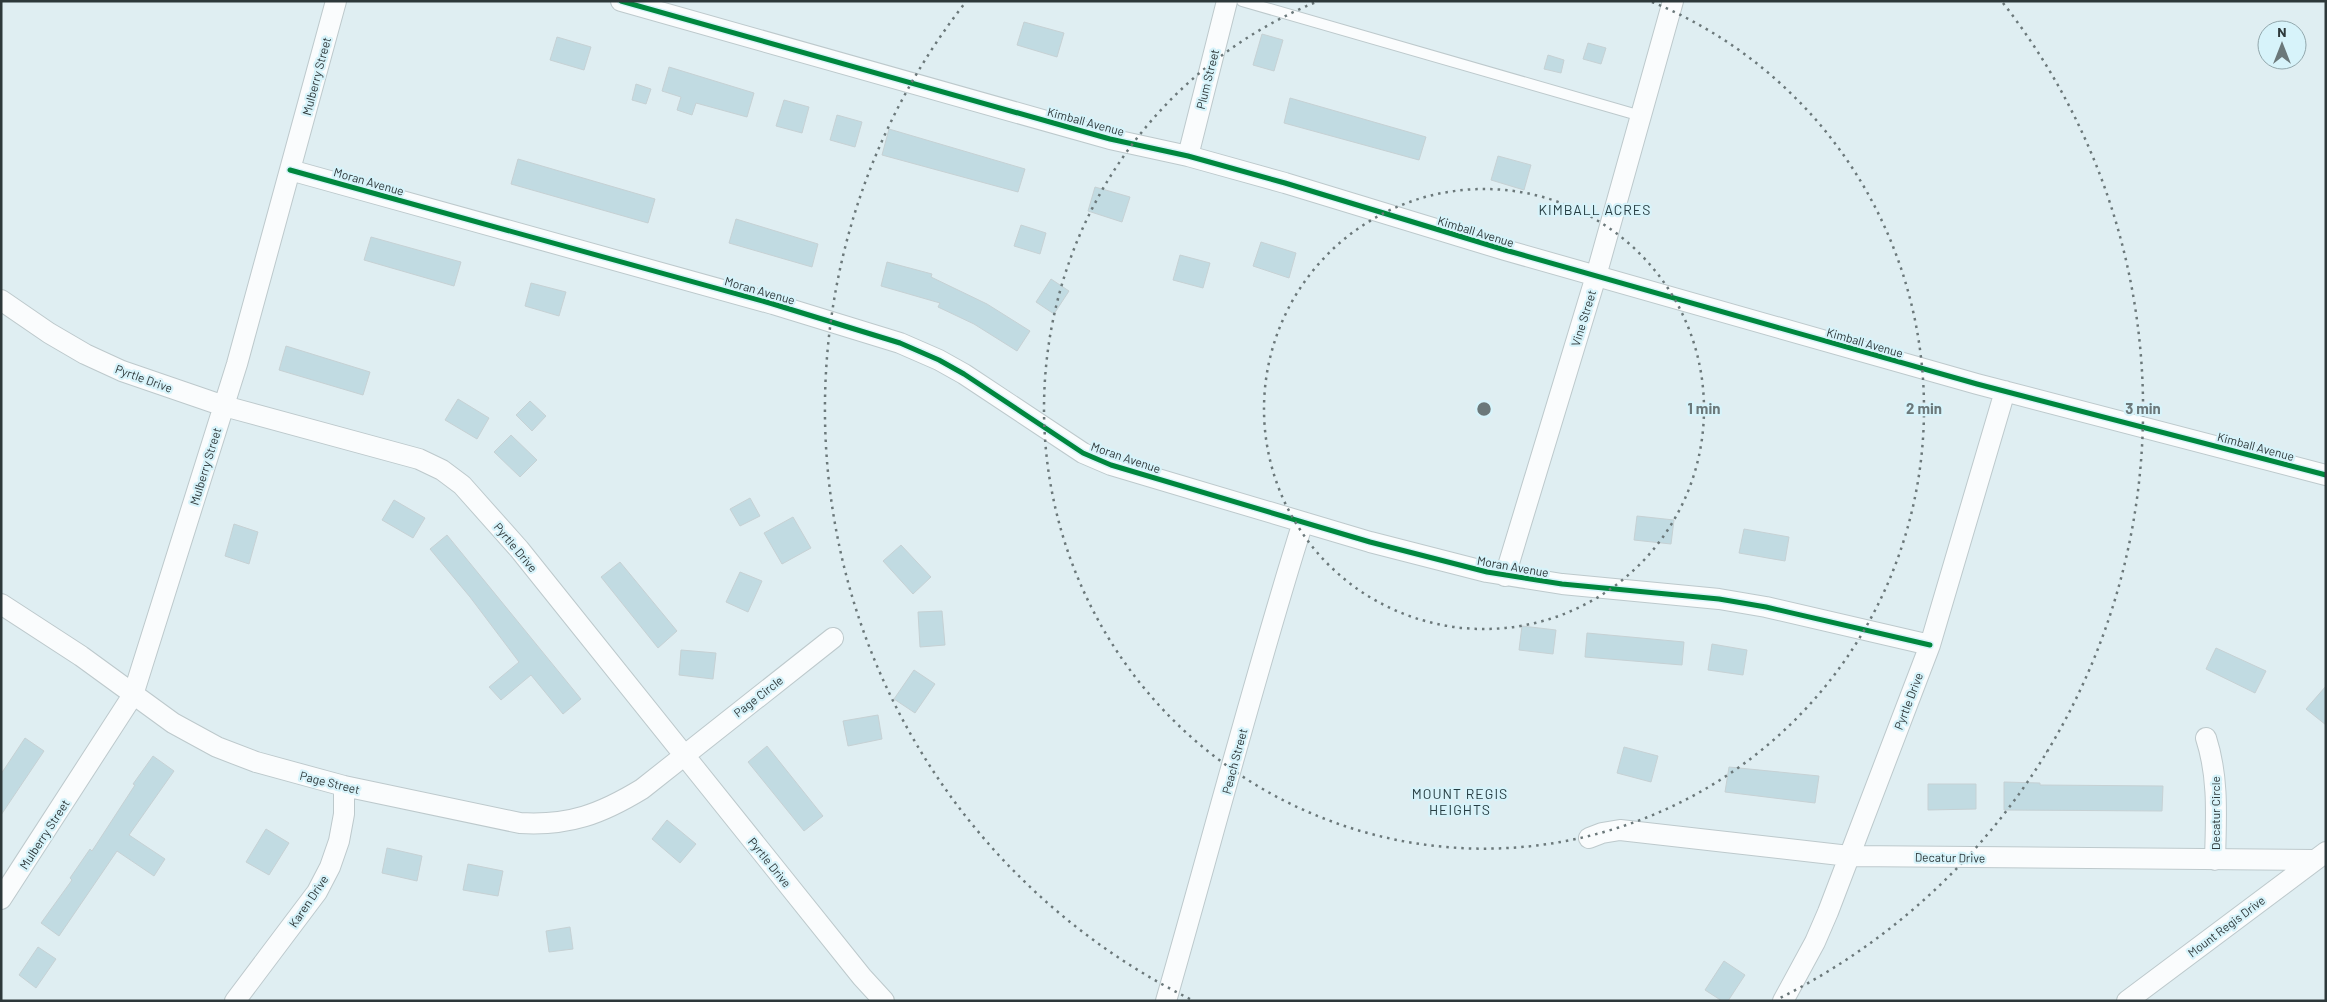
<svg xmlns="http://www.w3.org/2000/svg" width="2327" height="1002" viewBox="0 0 2327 1002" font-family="Barlow,sans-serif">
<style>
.building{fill:#c1dbe2;stroke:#c6d1d4}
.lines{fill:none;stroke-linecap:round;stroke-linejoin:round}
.lane-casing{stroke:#bdc9cc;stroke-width:12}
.street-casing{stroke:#bdc9cc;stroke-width:22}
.lane{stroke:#fafcfd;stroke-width:10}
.street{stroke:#fafcfd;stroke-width:20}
.cycleway-casing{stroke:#d7f3fa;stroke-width:8}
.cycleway{stroke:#00873e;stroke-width:5}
.ring{fill:none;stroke:#6b787a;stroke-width:2.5;stroke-dasharray:2.5 5}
.labels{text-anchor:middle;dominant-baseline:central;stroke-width:4.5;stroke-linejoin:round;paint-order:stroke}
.street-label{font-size:12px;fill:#2d383a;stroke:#d7f3fa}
.neighbourhood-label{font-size:14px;letter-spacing:1px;fill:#253d42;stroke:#d7f3fa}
.centre{fill:#6b787a;stroke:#d7f3fa;stroke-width:2.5}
.ring-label{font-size:15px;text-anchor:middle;font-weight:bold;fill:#6b787a;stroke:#d7f3fa;stroke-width:4.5;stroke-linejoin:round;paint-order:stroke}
</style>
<rect width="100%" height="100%" fill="#dfeef2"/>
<path class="building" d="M1024 22 1064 33 1057 57 1017 45Z
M1262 34 1283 40 1274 71 1253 65Z
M557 37 591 47 584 70 550 60Z
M1588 43 1606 48 1601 64 1583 59Z
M1548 55 1564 60 1561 73 1544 69Z
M669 67 754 93 747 117 696 103 692 115 677 110 681 97 662 91Z
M636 84 651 89 646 104 632 100Z
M1290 98 1426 137 1419 160 1284 123Z
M784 100 809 107 802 133 776 126Z
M837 115 862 122 855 147 830 140Z
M889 129 1025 169 1018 192 882 155Z
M1498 156 1531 165 1524 190 1491 180Z
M518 159 655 199 648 223 511 184Z
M1095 187 1130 197 1122 222 1088 211Z
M736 219 818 244 812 267 729 243Z
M1021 225 1046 233 1040 254 1014 246Z
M371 237 461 262 454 286 364 260Z
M1261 242 1296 253 1289 278 1253 266Z
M1180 255 1210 263 1203 288 1173 280Z
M887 262 932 274 931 277 987 304 1030 331 1017 351 974 324 938 307 940 303 881 286Z
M1051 279 1069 291 1054 314 1036 302Z
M531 283 566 292 559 316 525 306Z
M286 346 370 372 363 395 279 370Z
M458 399 489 418 477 439 445 420Z
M530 401 546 416 532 431 516 415Z
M511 435 537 460 520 477 494 452Z
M750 498 760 516 740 526 730 509Z
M394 500 425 518 413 538 382 520Z
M1637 516 1674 520 1671 544 1634 540Z
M793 517 811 548 782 564 764 533Z
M234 524 258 532 249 564 225 556Z
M1744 529 1789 537 1785 561 1739 553Z
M447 535 581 699 563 714 531 675 501 700 489 687 519 662 470 597 430 549Z
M901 545 931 577 913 594 883 561Z
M620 562 677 631 658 648 601 577Z
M740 572 762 581 748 612 726 602Z
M942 611 945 645 920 647 918 612Z
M1522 626 1556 630 1553 654 1519 650Z
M1587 633 1684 642 1682 665 1585 657Z
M1712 644 1747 650 1743 675 1708 670Z
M2216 648 2266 671 2255 693 2206 669Z
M681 650 716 653 713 679 679 675Z
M914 670 935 684 915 713 894 699Z
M2326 686V725L2306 709Z
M878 715 882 739 848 746 843 721Z
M25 738 44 751 1 815V774Z
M767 746 823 816 804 831 748 762Z
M1624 747 1658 756 1651 782 1617 773Z
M153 756 174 771 129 835 165 859 154 876 117 851 59 936 41 923 72 880 70 878 90 849 92 851 135 785 133 784Z
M1729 767 1819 776 1815 803 1725 792Z
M2004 782 2040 783V785L2163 786 2162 811 2004 810Z
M1928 784H1976V809L1928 810Z
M667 820 696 844 680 863 652 839Z
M266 829 289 843 269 875 246 862Z
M387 848 422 856 417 881 382 873Z
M468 864 503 871 498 896 463 890Z
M570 927 573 949 549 952 546 931Z
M38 947 56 959 36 988 19 975Z
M1724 961 1745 975 1728 1001H1722L1705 990Z"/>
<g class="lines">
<g class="lane-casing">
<path id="lane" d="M1242 1 1641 116"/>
</g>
<g class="street-casing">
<path id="street" d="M621 1 1110 139 1188 156 1285 183 1505 250 1977 384 2326 475
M1188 156 1227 1
M290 170 773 304 900 343 939 360 964 374 1083 453 1111 465 1370 542 1487 572 1562 584 1719 599 1766 607 1930 645
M1 300 49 333 85 354 122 371 224 406 419 459 442 470 462 485 519 549 862 977 884 1001
M1505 576 1596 276 1673 1
M1 604 81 656 173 723 217 747 256 762 344 786 520 823C569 826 601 814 642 789L833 638
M2206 738C2219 778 2216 818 2215 860
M1589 838 1602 833 1620 830 1849 856 2314 860
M1 899 133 695 237 364 336 1
M235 1001 317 892 330 867 339 841 344 814V786
M1166 1001C1212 841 1253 681 1303 522
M1783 1001 1815 942 1828 912 1930 645 2005 391
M2127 1001 2326 852"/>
</g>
<use href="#lane" class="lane"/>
<use href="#street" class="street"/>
<g class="cycleway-casing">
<path id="cycleway" d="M621 1 1110 139 1188 156 1285 183 1505 250 1977 384 2326 475
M290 170 773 304 900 343 939 360 964 374 1083 453 1111 465 1370 542 1487 572 1562 584 1719 599 1766 607 1930 645"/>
</g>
<use href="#cycleway" class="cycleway"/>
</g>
<g class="ring">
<circle cx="1484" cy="409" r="220"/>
<path d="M1652 2A440 440 0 1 1 1316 2"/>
<path d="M1190 999A659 659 0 0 1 965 3M2003 3A659 659 0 0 1 1778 999"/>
</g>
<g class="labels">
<g class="street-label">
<text transform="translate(316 76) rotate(-75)">Mulberry Street</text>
<text transform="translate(1207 79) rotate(-76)">Plum Street</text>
<text transform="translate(1086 121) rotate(15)">Kimball Avenue</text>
<text transform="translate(369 181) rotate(16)">Moran Avenue</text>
<text transform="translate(1476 231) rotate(17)">Kimball Avenue</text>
<text transform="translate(760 290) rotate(16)">Moran Avenue</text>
<text transform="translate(1583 318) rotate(-73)">Vine Street</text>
<text transform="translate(1865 342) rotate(16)">Kimball Avenue</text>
<text transform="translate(144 378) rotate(20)">Pyrtle Drive</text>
<text transform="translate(2256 446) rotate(15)">Kimball Avenue</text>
<text transform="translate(1126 457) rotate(19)">Moran Avenue</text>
<text transform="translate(205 466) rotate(-73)">Mulberry Street</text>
<text transform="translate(516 547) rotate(50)">Pyrtle Drive</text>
<text transform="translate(1513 566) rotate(10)">Moran Avenue</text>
<text transform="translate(758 696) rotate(-38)">Page Circle</text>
<text transform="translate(1908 701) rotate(-69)">Pyrtle Drive</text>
<text transform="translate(1234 761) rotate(-75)">Peach Street</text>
<text transform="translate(330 782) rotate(14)">Page Street</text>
<text transform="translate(2215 813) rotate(-90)">Decatur Circle</text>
<text transform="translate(44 834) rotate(-57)">Mulberry Street</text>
<text transform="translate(1950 857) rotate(1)">Decatur Drive</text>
<text transform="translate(770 862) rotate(51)">Pyrtle Drive</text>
<text transform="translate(308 901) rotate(-56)">Karen Drive</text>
<text transform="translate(2226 926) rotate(-37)">Mount Regis Drive</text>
</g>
<g class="neighbourhood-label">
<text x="1595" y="209">KIMBALL ACRES</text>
<text x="1460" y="793">MOUNT REGIS<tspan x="1460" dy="16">HEIGHTS</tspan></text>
</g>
</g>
<circle cx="1484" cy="409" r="8" class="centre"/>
<g class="ring-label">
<text x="1704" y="414">1 min</text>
<text x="1924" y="414">2 min</text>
<text x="2143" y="414">3 min</text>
</g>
<rect width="2327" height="1002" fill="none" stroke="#2d383a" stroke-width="5"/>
<g transform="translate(2282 45)"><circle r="24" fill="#d7f3fa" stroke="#93a8ad"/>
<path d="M0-4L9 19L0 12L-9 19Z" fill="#6b787a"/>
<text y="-8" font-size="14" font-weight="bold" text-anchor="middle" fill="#2d383a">N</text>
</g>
</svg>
